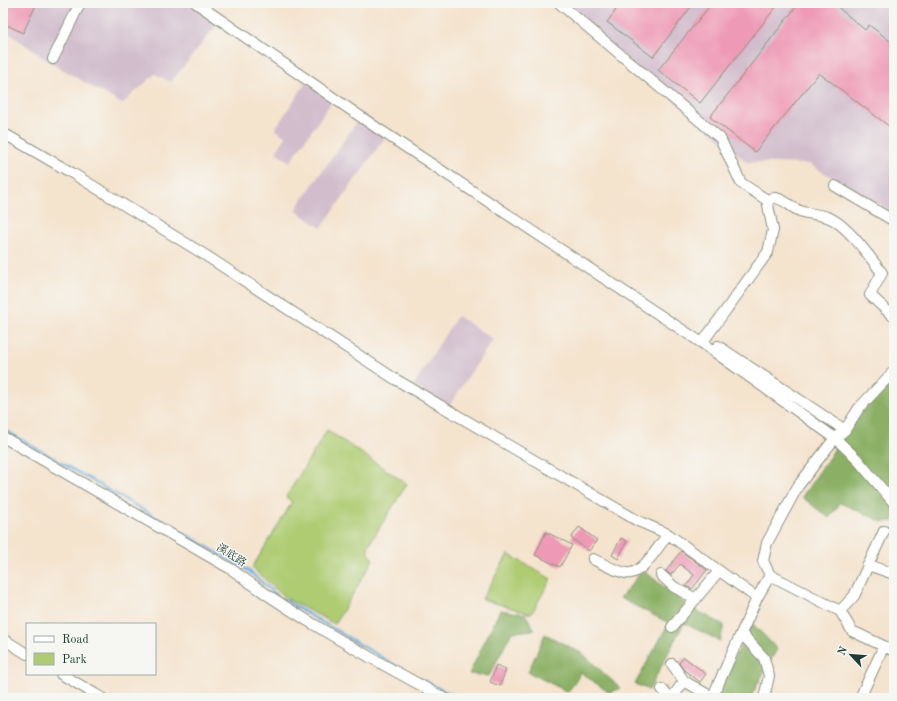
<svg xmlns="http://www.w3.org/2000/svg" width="897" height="701" viewBox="0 0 897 701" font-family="'Old Standard TT','Noto Serif TC',serif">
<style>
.industrial{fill:#d1bdcc}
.green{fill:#afcc73;stroke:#678454}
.forest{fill:#8bb065;stroke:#55764c}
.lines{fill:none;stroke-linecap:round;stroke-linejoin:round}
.stream{stroke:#69aedf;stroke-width:2.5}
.building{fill:#ee9ab6}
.minor-casing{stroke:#8a9080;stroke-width:12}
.minor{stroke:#fff;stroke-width:10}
.labels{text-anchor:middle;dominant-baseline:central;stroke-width:3;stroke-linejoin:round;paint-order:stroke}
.street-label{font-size:11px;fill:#1f3d34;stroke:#f6f6f2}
</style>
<rect width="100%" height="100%" fill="#f6f6f2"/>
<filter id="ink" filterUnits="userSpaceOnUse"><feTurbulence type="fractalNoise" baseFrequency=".025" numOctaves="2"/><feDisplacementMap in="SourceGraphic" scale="8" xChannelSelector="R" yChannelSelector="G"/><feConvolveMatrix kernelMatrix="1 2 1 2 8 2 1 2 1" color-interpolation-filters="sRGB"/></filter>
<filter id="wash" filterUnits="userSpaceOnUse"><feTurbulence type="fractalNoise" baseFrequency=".012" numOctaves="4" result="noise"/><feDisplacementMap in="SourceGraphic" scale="16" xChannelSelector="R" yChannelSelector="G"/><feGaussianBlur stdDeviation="0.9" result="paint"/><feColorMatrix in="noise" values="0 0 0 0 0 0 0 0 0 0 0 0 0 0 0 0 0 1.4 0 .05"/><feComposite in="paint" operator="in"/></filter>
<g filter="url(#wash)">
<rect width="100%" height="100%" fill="#f4e3cd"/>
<path class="industrial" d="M3 3H204L223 17 171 82 155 74 122 104 48 61 3 29Z
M559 3H894V213L809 164 747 162Z
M307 81 335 97 290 162 276 152 286 137 275 129Z
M363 113 388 133 321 228 295 210Z
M457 316 493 339 449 406 413 386Z"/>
<path class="green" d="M327 430 407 484 368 546V551L373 560 335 624 287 599 252 568 292 502 286 497Z
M508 554 551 579 531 614 482 599Z"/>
<path class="forest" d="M885 387 894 394V521L883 522 840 503 829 518 802 497 862 409Z
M643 570 688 606 724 625 720 641 684 623 649 690 635 684 669 623 620 598Z
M500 610 525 614 535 630 512 632 489 676 469 674Z
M753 624 777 649 750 698H712Z
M545 634 583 654 620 688 610 693 581 673 568 692 528 672Z"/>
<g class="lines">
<path class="stream" d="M3 429 249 571 275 594
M281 598 405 671
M411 674 444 691 463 698"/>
</g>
<g id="blocks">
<path class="building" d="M3 3H37L23 33 3 23Z
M607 3H694L653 57 607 22 616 10Z
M712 3H779L700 103 658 70Z
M799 3H833L865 30 869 25 894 44V121L890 127 819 73 755 152 710 117Z
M579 527 597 540 589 551 571 538Z
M546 532 572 545 560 567 535 555Z
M621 538 627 541 618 559 612 555Z
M681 551 707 570 692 589 686 586 694 575 680 564 671 575 666 571Z
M684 657 706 674 700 682 684 670 679 663Z
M496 665 506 669 500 686 490 682Z"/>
</g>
</g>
<g filter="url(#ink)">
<use href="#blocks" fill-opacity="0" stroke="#8a9080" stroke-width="1"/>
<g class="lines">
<g class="minor-casing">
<path id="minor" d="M196 3 377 128 702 343 835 438 856 458 894 503
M559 3 720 138 741 183 767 200 773 230 768 252 702 343
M53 59 80 3
M3 133 72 173 205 255 395 379 638 521 668 534 757 598
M835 186 894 221
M767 200C780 193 789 207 800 211 808 214 818 214 827 217 846 223 870 257 882 273L870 295 894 317
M718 346 845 430
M3 437 231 569C298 619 371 658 444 698
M593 559C603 564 615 571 626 573 642 576 659 545 668 534
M868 565 894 574
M661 575 674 587 696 599
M770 575 840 611 852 631 894 651
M840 611 854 596 884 531
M672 627 719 571
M742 634 764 658 769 676 764 698
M3 639 27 654
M672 664 684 681 712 697
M61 674 102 698
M662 689 669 698
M672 698 684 681
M712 698 757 598 770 575 763 561 767 543 798 486 835 438 845 430 859 408 894 371
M860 698 884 646"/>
</g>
<use href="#minor" class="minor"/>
</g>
</g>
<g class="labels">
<g class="street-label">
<text transform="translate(231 556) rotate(33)">溪底路</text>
</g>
</g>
<rect width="897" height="701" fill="none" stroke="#f6f6f2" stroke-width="16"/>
<rect x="26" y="623" width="130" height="52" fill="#f6f6f2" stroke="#a0aca6"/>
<rect x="34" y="636" width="20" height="6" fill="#ffffff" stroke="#a0aca6"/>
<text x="62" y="643" font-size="12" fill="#1f3d34">Road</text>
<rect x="34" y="653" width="20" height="12" fill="#afcc73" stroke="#a0aca6"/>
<text x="62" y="663" font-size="12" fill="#1f3d34">Park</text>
<g transform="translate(851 655) rotate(296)" stroke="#f6f6f2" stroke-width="3" paint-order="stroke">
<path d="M0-3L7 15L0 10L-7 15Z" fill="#1f3d34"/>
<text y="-6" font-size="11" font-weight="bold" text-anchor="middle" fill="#1f3d34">N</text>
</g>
</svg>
